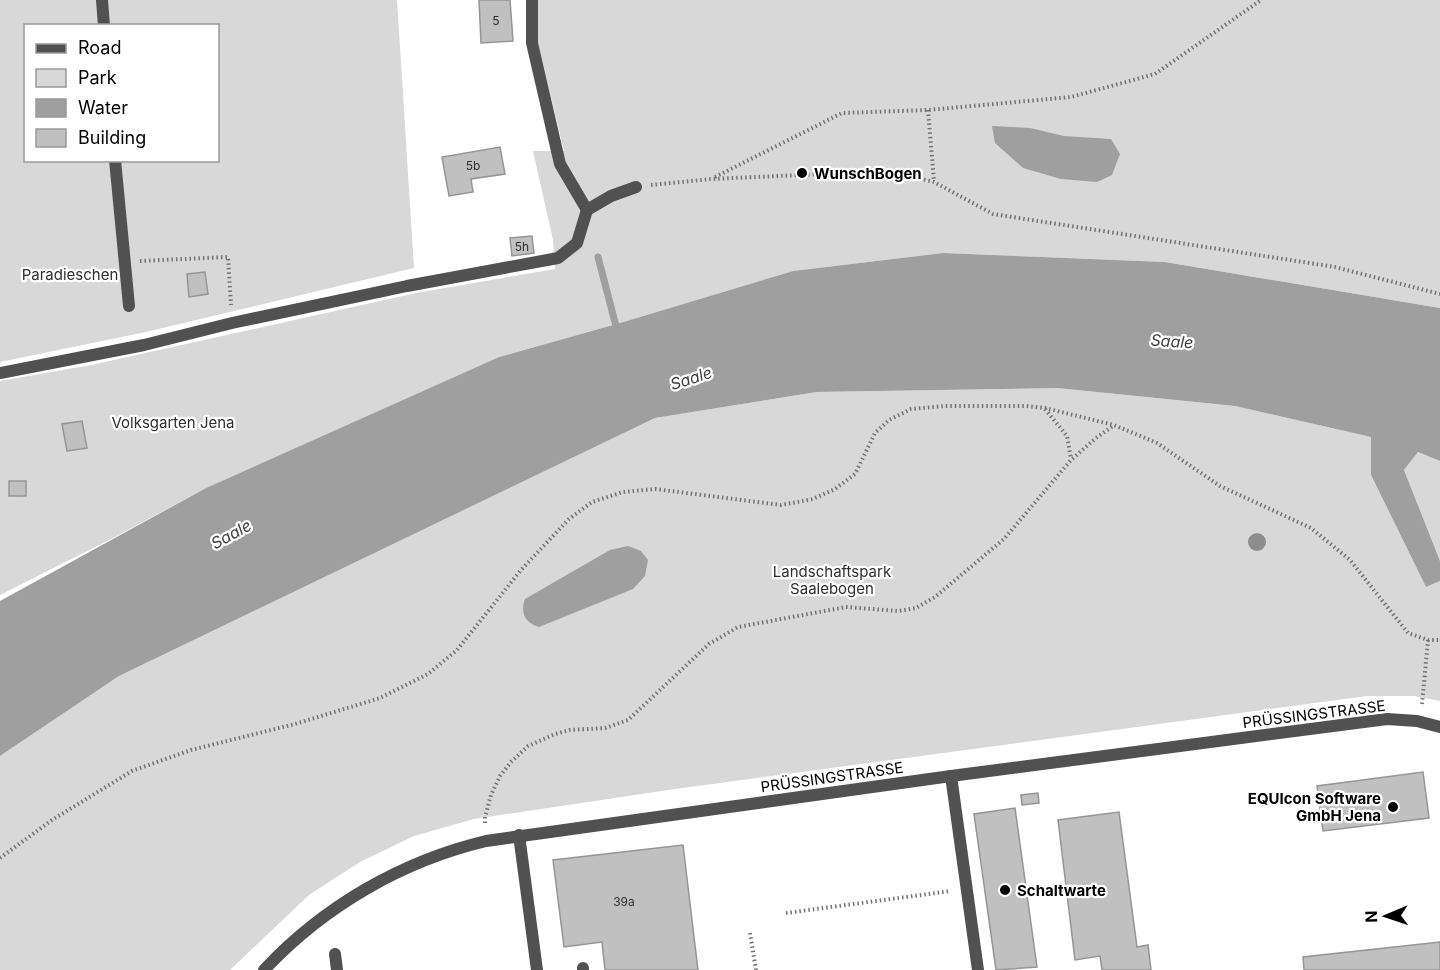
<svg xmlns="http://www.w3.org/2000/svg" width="1440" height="970" viewBox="0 0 1440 970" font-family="Inter,sans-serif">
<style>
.green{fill:#d8d8d8;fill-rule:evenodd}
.water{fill:#9f9f9f}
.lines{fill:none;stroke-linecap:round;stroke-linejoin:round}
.stream{stroke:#9f9f9f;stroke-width:7}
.building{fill:#c0c0c0;stroke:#959595;stroke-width:1.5}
.path{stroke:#737373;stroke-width:4;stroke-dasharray:1.5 3;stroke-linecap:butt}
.service{stroke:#515151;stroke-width:12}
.minor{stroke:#515151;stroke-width:12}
.tree{fill:#8d8d8d}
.poi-dot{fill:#000;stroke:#fff;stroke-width:2}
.labels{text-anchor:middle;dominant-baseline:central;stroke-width:4.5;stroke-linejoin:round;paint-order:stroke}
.number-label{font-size:12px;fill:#303030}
.poi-label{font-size:15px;font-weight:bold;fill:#000;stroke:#fff;text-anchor:start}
.park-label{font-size:15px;fill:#2f2f2f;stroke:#fff}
.street-label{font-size:15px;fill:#000;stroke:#fff}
.water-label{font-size:16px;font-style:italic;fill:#404040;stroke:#fff}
</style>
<rect width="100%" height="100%" fill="#fff"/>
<path class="green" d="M0 0H397L414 268 146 332 0 362ZM26 26H218V160H26Z
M538 0H1440V308L1165 262 943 253 793 271 620 323 499 357 206 488 113 538 0 595V381L91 365 416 293 555 269 553 240 533 151H564L538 43Z
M1057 388 1235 406 1371 437V475L1426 587 1440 581V701L1414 696H1367L668 790 474 819 414 836 360 862 309 895 230 970H0V756L119 676 655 418 817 392Z
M1418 452 1440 461V561L1404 470Z"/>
<path class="water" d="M992 126 1030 128 1064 136 1111 139 1120 154 1112 175 1097 182 1061 179 1023 168 995 143Z
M943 253 1165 262 1440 308V461L1418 452 1404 470 1440 561V581L1426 587 1371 475V437L1235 406 1057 388 817 392 655 418 119 676 0 756V601L206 488 499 357 620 323 793 271Z
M628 546 641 551 648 560 645 576 633 589 539 627C525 623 520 613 525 599L610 550Z"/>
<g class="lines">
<path class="stream" d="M598 257 617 330 616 332"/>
</g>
<path class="building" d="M479 0H510L513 41 481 43Z
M500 147 505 174 471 179 473 192 449 196 442 157Z
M532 236 534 253 512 256 510 238Z
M205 272 208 294 189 297 187 274Z
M82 421 87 448 67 451 62 424Z
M9 481H26V496H9Z
M1423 772 1429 818 1323 831 1317 786Z
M1038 793 1039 803 1022 805 1021 795Z
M1015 808 1037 967 996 970 974 814Z
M1119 812 1137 947 1148 945 1151 970H1102L1100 956 1075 960 1058 820Z
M683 845 698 970H605L602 942 564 947 553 860Z
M1440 942V970H1304L1303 957Z"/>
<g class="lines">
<path class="path" d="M928 110 934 181
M715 177 842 113 928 110 1071 97 1155 74 1261 0
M651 185 711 179 890 171 934 182 993 214 1335 267 1440 294
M140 261 228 257 231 305
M1045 409 1067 436 1071 459
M1422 704 1428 640
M485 823V817L491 795 500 776 511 762 528 746 555 734 570 730 605 728 628 720 709 644 738 627 846 607 898 611 916 608 935 597 1004 539 1071 460 1096 438 1113 426
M0 858 52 820 132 771 191 750 295 724 380 698 428 674 457 650 521 570 569 519 592 502 623 492 655 489 781 505 813 499 835 489 855 474 875 433 889 420 911 409 945 406H1026L1045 408 1114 425 1157 443 1220 486 1311 528 1350 560 1408 633 1428 640H1440
M786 913 951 891
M750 933 756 970"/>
<path class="service" d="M102 0 104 26
M115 160 129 306
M0 373 144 345 232 323 407 286 558 258 577 243 587 210 611 196 636 187
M951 776 978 970
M335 954 337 970
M583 968V970"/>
<path class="minor" d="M532 0V43L560 164 587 210
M519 835 537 970
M264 970C324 906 402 861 486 841L951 776 1387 719 1417 721 1440 727"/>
</g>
<circle class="tree" cx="1257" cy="542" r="9"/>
<g class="poi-dot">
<circle cx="802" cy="173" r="6"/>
<circle cx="1393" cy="807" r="6"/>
<circle cx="1005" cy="890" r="6"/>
</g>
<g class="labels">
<g class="number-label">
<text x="496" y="20">5</text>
<text x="473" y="165">5b</text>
<text x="522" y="246">5h</text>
<text x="624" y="901">39a</text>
</g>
<g class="poi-label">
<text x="814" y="173">WunschBogen</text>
<text x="1381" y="798" text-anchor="end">EQUIcon Software<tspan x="1381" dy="17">GmbH Jena</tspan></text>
<text x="1017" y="890">Schaltwarte</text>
</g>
<g class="park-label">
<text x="70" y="274">Paradieschen</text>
<text x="173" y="422">Volksgarten Jena</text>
<text x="832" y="571">Landschaftspark<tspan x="832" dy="17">Saalebogen</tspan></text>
</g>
<g class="street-label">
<text transform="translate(1314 714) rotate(-7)">PRÜSSINGSTRASSE</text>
<text transform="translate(832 777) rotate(-8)">PRÜSSINGSTRASSE</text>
</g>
<g class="water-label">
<text transform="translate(1172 341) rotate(4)">Saale</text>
<text transform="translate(691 378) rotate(-18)">Saale</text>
<text transform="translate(231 534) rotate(-29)">Saale</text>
</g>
</g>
<rect x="24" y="24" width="195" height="138" fill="#ffffff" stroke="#999999" stroke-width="1.5"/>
<rect x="36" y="44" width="30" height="9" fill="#515151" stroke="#999999" stroke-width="1.5"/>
<text x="78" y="54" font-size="18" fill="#000000">Road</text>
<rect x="36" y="69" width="30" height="18" fill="#d8d8d8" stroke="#999999" stroke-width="1.5"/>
<text x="78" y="84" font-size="18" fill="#000000">Park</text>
<rect x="36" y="99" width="30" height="18" fill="#9f9f9f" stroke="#999999" stroke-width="1.5"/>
<text x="78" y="114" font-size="18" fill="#000000">Water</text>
<rect x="36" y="129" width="30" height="18" fill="#c0c0c0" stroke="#999999" stroke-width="1.5"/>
<text x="78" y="144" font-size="18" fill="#000000">Building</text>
<g transform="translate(1386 916) rotate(268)" stroke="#ffffff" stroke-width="4.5" paint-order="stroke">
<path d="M0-4.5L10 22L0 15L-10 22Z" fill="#000000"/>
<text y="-9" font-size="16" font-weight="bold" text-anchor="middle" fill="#000000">N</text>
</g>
</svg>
